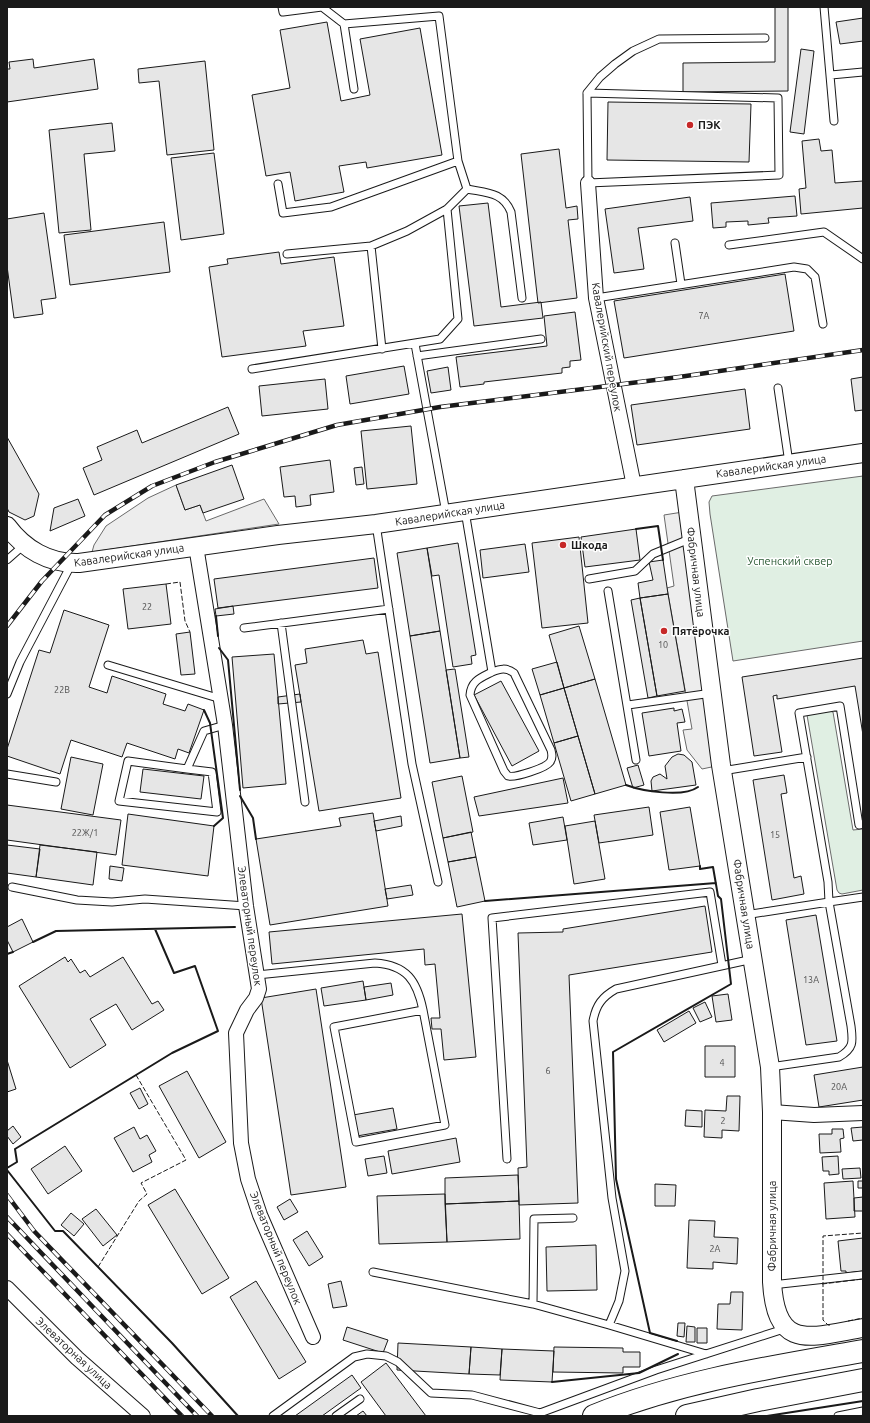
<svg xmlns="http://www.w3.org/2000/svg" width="870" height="1423" viewBox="0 0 870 1423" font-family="Ubuntu,sans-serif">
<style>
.green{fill:#e0efe3;stroke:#6a6a6a}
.parking{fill:#ededed;stroke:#6a6a6a}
.building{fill:#e6e6e6;stroke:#1a1a1a}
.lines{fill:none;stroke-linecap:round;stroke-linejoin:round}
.service-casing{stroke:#1a1a1a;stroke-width:9}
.minor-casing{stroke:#1a1a1a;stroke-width:16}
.tertiary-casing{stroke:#1a1a1a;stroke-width:20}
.primary-casing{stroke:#1a1a1a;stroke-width:24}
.service{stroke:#fff;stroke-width:7}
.minor{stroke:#fff;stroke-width:14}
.tertiary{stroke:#fff;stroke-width:18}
.primary{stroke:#fff;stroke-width:22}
.rail-casing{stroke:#1a1a1a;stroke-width:4.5}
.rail{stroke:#fff;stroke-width:3;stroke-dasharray:9;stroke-linecap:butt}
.fence{stroke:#1a1a1a;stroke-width:1;stroke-dasharray:5 2;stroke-linecap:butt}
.wall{stroke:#1a1a1a;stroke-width:2}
.poi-dot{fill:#c62828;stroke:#fff;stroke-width:1.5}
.labels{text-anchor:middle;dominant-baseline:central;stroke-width:3;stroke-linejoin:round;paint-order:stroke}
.number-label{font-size:9px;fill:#4d4d4d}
.poi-label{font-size:11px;font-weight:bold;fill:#1a1a1a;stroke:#fff;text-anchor:start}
.street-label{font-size:11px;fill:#1a1a1a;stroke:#fff}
.park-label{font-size:11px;fill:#2b5a34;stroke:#fff}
</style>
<rect width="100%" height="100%" fill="#fff"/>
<path class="green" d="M863 476V641L733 661 710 514 709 502 712 496Z
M829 711 833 712 853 830 863 829V890L842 894 839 893 837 890 807 715Z"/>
<path class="parking" d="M176 485 185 510 200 505 206 521 264 499 279 524 92 552 94 545 106 526 148 498Z
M689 511 721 765 702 769 687 750 683 730 692 729 667 588 674 586 664 515Z"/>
<path class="building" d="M775 7H788V91L683 92V63L775 62Z
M863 18V41L840 44 836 22Z
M327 22 341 101 370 95 360 39 420 28 442 155 367 168 366 162 339 166 344 192 295 201 290 172 266 176 252 95 290 88 280 30Z
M801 49 814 51 804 134 790 132Z
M33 59 34 68 94 59 98 89 7 102V69H10L9 62Z
M205 61 214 150 167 155 159 81 139 83 138 69Z
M608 102 751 104 749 162 607 160Z
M112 123 115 151 84 154 91 230 59 233 49 130Z
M819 139 821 151 832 150 835 183 863 181V208L801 214 799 189 806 188 802 141Z
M559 149 566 208 577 206 578 219 568 220 577 298 538 303 521 154Z
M214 153 224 234 181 240 171 158Z
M795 196 797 216 768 218 769 223 748 225V221L726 222V227L713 228 711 203Z
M690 197 693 221 638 228 644 269 614 273 605 209Z
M488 203 501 307 541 302 543 318 474 326 459 206Z
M44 213 56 298 41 300 43 314 14 318 7 266V219Z
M164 222 170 272 70 285 64 235Z
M279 252 281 264 334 257 344 326 303 331 306 346 222 357 209 267 228 264 227 259Z
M785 274 794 331 624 358 614 301Z
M575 312 581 360 570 361V367L562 368V373L484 382V384L460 387 456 357 547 346 544 316Z
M404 366 409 394 350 404 346 376Z
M448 367 451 390 431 393 427 371Z
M863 377V410L855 411 851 379Z
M325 379 328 409 262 416 259 386Z
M745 389 750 429 637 445 631 405Z
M228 407 239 434 94 495 83 468 102 460 97 447 137 430 142 443Z
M411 426 417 484 367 489 361 431Z
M7 437 39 494 34 516 25 520 9 512 7 508Z
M330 460 334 492 310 495 311 505 296 507 295 496 284 497 280 467Z
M232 465 244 499 203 513 200 505 185 510 176 485Z
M362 467 364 484 356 485 354 468Z
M78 499 85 516 50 531 54 508Z
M636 529 640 560 585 567 581 537Z
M579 537 588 623 542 628 532 543Z
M458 543 476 655 471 656 472 664 453 667 439 575 432 576 427 548Z
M525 544 529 572 483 578 480 550Z
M427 548 440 631 410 636 397 553Z
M374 558 378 588 218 608 214 579Z
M663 560 668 594 640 598 638 583 653 580 649 562Z
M166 584 171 624 128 629 123 589Z
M668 594 685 691 657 696 640 598Z
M640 598 657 696 648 698 631 600Z
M233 606 234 614 216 616 215 609Z
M64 610 109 625 89 687 107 693 112 676 166 694 163 704 185 711 188 704 204 710 189 753 178 749 175 759 127 743 122 757 71 740 60 774 7 756V749L39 650 50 653Z
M579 626 595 679 564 688 549 635Z
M440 631 460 758 430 763 410 636Z
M190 632 195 674 181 675 176 634Z
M363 640 366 654 378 652 401 798 319 811 295 665 307 663 305 649Z
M274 654 286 784 243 788 232 657Z
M863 658V735L855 686 777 699V695L773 696 782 752 754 756 742 677Z
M557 662 564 688 540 695 532 669Z
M455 669 469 757 460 758 446 670Z
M595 679 626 785 595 794 564 688Z
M501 681 539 751 512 766 474 695Z
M564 688 578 736 554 743 540 695Z
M300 694 301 702 278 704V697Z
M674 708V711L682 709 685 722 677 723 681 751 649 756 642 713Z
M578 736 595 794 571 801 554 743Z
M678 754 684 755 692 762 696 785 652 791 651 781 653 777 660 774 667 779 665 766 672 757Z
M71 757 103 764 93 815 61 809Z
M638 765 644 785 633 788 627 768Z
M143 769 204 776 201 799 140 792Z
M784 775 787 793 781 794 794 878 801 876 804 894 772 900 753 780Z
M462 776 473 832 443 838 432 782Z
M563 778 568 803 479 816 474 797Z
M7 805 121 820 116 855 7 840Z
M649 807 653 835 599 843 594 815Z
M690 807 700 866 669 870 660 812Z
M373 813 388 906 270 925 256 839 341 826 339 818Z
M128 814 214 826 208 876 122 865Z
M401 816 402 826 376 831 374 821Z
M563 817 567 840 533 845 529 823Z
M595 821 605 879 574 884 565 826Z
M471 832 476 857 448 862 443 838Z
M7 845 40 849 36 877 7 873Z
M40 845 97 852 93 885 36 877Z
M476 857 485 901 457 907 448 862Z
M110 866 124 868 122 881 109 879Z
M411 885 413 895 387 899 385 889Z
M705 906 712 952 569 975 578 1203 519 1205 518 1168 527 1167 518 933 563 932V929Z
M462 914 476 1057 444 1060 441 1029H432L431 1018H440L435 964 425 965 424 949 272 964 269 932Z
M816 915 837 1041 806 1045 786 920Z
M22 919 33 942 13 952 7 940V927Z
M65 957 68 962 71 959 80 973 85 970 90 977 123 957 152 1004 158 1001 164 1010 132 1030 116 1004 90 1019 106 1045 70 1068 19 986Z
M363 981 366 1000 324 1006 321 988Z
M391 983 393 995 366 1000 364 987Z
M316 989 346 1187 291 1195 261 998Z
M728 994 732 1020 716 1022 712 996Z
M705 1002 712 1017 700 1022 693 1008Z
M689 1011 696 1023 664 1042 657 1030Z
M705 1046H735V1077H705Z
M7 1060 16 1089 7 1092Z
M863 1067V1100L819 1107 814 1075Z
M187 1071 226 1142 199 1158 159 1086Z
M140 1088 148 1104 139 1109 130 1093Z
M727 1096H740L739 1131 722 1130V1138L704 1137 705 1110 726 1111Z
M393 1108 397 1129 357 1136 353 1115Z
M686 1110 702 1111V1127L685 1126Z
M13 1126 21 1137 13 1144 7 1136V1131Z
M134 1127 140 1139 147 1135 156 1151 149 1155 152 1162 133 1172 114 1138Z
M863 1127V1140L853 1141 851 1128Z
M832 1129H843L844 1138 840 1139 841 1152 820 1153 819 1134H832Z
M456 1138 460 1162 392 1174 388 1151Z
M65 1146 82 1171 48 1194 31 1169Z
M384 1156 387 1173 368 1176 365 1159Z
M838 1156 839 1174 829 1175V1171H823L822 1157Z
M860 1168 861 1178 843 1179 842 1169Z
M518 1175 519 1201 445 1204V1178Z
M853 1181 855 1217 826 1219 824 1183Z
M858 1181H863V1188H858Z
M655 1184 676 1185 675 1206H655Z
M175 1189 229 1278 202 1294 148 1205Z
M445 1194 447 1242 379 1244 377 1196Z
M863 1197V1211H854V1198Z
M290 1199 298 1212 284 1220 277 1207Z
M519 1201 520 1239 447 1242 445 1204Z
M96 1209 117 1235 103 1246 82 1219Z
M71 1213 84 1224 74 1236 61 1225Z
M689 1220 715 1221 714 1237 738 1238 737 1264 713 1262V1269L687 1268Z
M307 1231 323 1257 309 1266 293 1240Z
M863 1238V1271L846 1273V1271H841L838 1241Z
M596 1245 597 1290 547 1291 546 1247Z
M256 1281 306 1362 279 1379 230 1297Z
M341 1281 347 1306 333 1308 328 1284Z
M731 1292H743L742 1330 717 1329 718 1304H730Z
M678 1323H685L684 1337 677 1336Z
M687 1326 695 1327V1342H686Z
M347 1327 388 1340 383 1353 343 1340Z
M697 1328H707V1343H697Z
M398 1343 471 1347 469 1374 397 1370Z
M471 1347 502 1349 500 1375 469 1374Z
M554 1347 623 1348V1352H640V1367H623V1373L553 1372Z
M502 1349 554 1351 552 1382 500 1380Z
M386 1363 426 1416H386L361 1382Z
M352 1375 361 1388 322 1416H295Z
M363 1411 367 1416H356Z"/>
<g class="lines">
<g class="service-casing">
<path id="service" d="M282 7 283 12 322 7 344 24 439 16 458 161 467 189
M824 7 834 121
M344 24 354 89
M831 75 863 72
M587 93 778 98 779 175 588 183Z
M587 93 600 77 615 64 633 51 659 39 765 38
M278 184 283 213 331 207 458 161
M467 189C487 193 503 192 511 212L522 298
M675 243 681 284
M729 245 824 232 863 259
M371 246 382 349
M287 254 371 246 407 231 447 209 467 189
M596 298 794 267 807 269 815 277 823 324
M415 344 446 513
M417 356 541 339
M252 369 440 339 458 319 447 209
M778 388 789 463
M465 511 492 672C500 669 506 667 514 673L551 750C552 754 553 758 550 762 546 768 515 778 508 776L504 771 470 695C471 681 480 678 492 672
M376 524 412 764 438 882
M7 560 24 545
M589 579 635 571 653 554 692 538
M608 591 636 760
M281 623 305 802
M244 628 389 609
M108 665 221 699
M7 694 20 662 72 563
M628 705 712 693
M187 769 212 772 217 812 119 801 128 761 187 769 204 731 225 725
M722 771 807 757
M7 774 56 782
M863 824 859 825 840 706 799 713 828 882 829 902 863 897
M12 887 77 900 112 902 145 899 246 906
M745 915 829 902 851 1026C853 1042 854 1048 839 1057L770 1067
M257 975 375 963C407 965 417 981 423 1010L445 1125 356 1142 334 1027 423 1010
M507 1159 492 918 710 892 722 965
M373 1272 533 1304 609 1325 619 1301 625 1271 612 1198 593 1021C596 1005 602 997 616 989L753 959
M772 1285 862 1275
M533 1304 534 1219 573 1218
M609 1325 706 1354
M273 1416 354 1357 367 1354 386 1356 398 1362 431 1393 472 1395 540 1413 656 1370 787 1328
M336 1416 360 1399
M838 1416 863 1411"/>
</g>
<g class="minor-casing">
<path id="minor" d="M588 183 596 298 634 486
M196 546 225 725 246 906 259 989 256 998 247 1010 236 1033 241 1143 248 1179 260 1215 313 1337
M772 1112 814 1115 863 1113
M7 1288 77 1358 143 1416"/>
</g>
<g class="tertiary-casing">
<path id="tertiary" d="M684 479 721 765 770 1067 772 1112V1282C776 1352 810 1337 863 1328
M7 526C24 549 49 564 79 563L278 535 376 524 863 453"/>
</g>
<g class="primary-casing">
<path id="primary" d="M594 1416C680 1381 772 1367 863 1351
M687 1416 758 1400 863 1380"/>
</g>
<use href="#service" class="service"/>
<use href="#minor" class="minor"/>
<use href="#tertiary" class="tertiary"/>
<use href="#primary" class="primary"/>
<g class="rail-casing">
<path id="rail" d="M7 626 42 581 105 515 152 486 215 462 337 425 440 407 679 377 863 350
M7 1195 34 1231 212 1416
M7 1217 197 1416
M7 1234 182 1416"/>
</g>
<use href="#rail" class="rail"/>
<path class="fence" d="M166 584 180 582 185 621 190 632
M98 1267 139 1201 147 1194 141 1183 186 1160 136 1075
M822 1284 863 1279
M848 1321 863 1318
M830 1325H828L823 1320V1236L863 1233"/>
<path class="wall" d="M636 529 658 526 663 560
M216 616 218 636
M219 648 228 660 240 790
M204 710 210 723 223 818 214 826
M626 785C642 791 683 798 698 787
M240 796 253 818 256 839
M485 901 716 883
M33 942 56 931 235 927
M7 954 13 952
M7 1168 17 1162 15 1149 172 1053 218 1031 195 966 174 973 155 929
M7 1170 55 1231H63L172 1343 238 1416
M677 1341 650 1333 616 1179 613 1052 731 984 721 899 718 896 713 867 700 869V866
M552 1382 639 1373 678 1354
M767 1416 863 1401"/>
</g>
<g class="poi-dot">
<circle cx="690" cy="125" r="4"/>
<circle cx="563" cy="545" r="4"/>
<circle cx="664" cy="631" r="4"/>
</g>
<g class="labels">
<g class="number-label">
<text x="704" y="316">7А</text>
<text x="147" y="607">22</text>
<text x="663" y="645">10</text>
<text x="62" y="690">22В</text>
<text x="85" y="833">22Ж/1</text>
<text x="775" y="835">15</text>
<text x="811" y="980">13А</text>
<text x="722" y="1063">4</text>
<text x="548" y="1071">6</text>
<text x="839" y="1087">20А</text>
<text x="723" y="1121">2</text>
<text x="715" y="1249">2А</text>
</g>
<g class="poi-label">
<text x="698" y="125">ПЭК</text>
<text x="571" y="545">Шкода</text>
<text x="672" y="631">Пятёрочка</text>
</g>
<g class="street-label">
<text transform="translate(607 347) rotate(80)">Кавалерийский переулок</text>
<text transform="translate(771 466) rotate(-8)">Кавалерийская улица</text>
<text transform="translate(450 513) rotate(-9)">Кавалерийская улица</text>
<text transform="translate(129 555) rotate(-8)">Кавалерийская улица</text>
<text transform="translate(696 572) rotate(83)">Фабричная улица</text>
<text transform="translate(744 904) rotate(81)">Фабричная улица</text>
<text transform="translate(250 926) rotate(82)">Элеваторный переулок</text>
<text transform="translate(772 1226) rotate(-90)">Фабричная улица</text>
<text transform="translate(276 1248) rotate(68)">Элеваторный переулок</text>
<text transform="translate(74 1353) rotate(43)">Элеваторная улица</text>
</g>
<g class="park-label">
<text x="790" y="561">Успенский сквер</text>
</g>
</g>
<rect width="870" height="1423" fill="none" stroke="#1a1a1a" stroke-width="16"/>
</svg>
